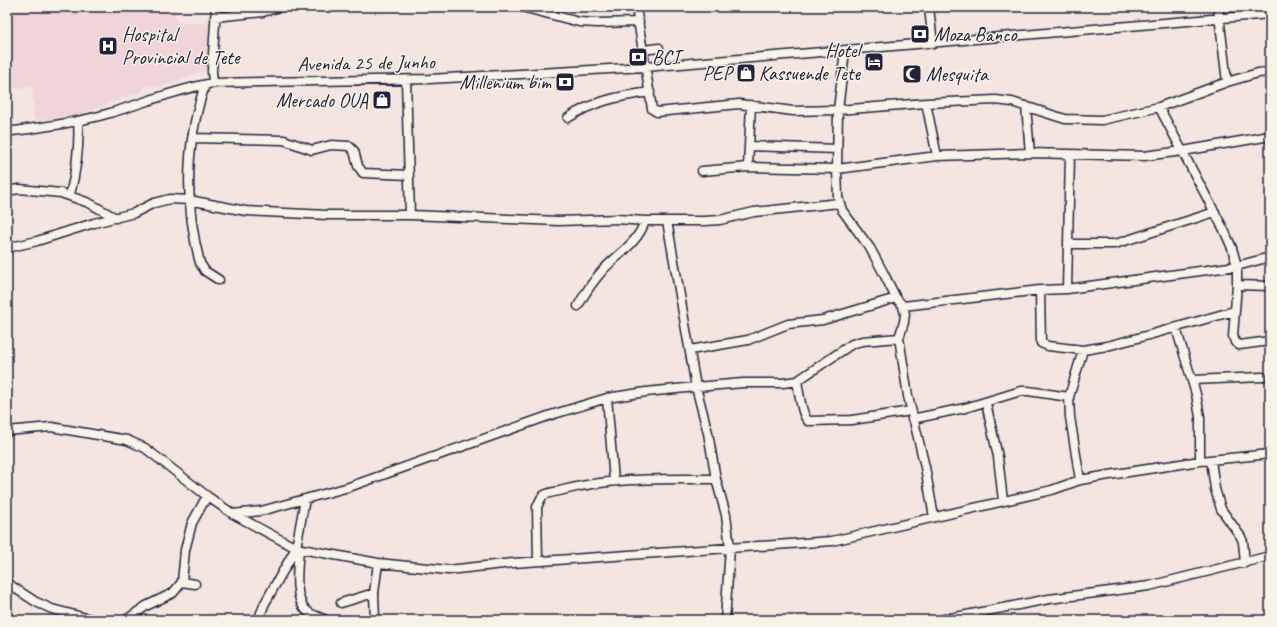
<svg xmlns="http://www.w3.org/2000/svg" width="1277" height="627" viewBox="0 0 1277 627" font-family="Caveat,sans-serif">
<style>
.built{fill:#f0d4d8}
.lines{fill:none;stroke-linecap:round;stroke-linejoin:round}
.minor-casing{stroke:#22223b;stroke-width:11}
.minor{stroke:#f7f3e8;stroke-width:8}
.labels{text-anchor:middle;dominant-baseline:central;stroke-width:3;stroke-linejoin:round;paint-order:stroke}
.poi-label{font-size:20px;fill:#22223b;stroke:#f7f3e8;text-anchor:start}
.street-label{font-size:20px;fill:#22223b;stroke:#f7f3e8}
</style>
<rect width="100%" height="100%" fill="#f4e5e1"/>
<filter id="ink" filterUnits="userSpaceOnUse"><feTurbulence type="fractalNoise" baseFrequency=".025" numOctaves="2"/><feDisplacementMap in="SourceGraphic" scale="8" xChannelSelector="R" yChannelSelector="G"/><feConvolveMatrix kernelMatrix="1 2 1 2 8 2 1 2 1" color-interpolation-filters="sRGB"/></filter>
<g filter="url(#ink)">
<path class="built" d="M7 7H176V22L210 23 208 69 160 87 146 86 142 91 74 117 34 120 32 87 7 89Z"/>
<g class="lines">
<g class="minor-casing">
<path id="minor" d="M522 7 579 22 597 23 639 22
M636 7 652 109 657 112 739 104 793 111 838 110 926 103 996 100 1012 102 1065 119 1102 120 1159 107 1227 82 1258 73 1270 72
M929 7 933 44
M1218 7 1227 82
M215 17 263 12 280 7
M643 50 659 48
M845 51 838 110 837 169 838 197 842 210 870 248 883 272 896 298 903 306 905 314 904 322 899 338 900 344 908 396 925 467 934 517
M406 80 410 215
M213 83 212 71 216 7
M205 85C185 144 184 202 200 263L205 271 219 280
M926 103 937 156
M1026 106 1030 153
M1159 107 1224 230 1232 248 1237 266V285L1233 336 1235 342 1239 345 1270 341
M568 118C593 101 620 96 650 92
M7 132C42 127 76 123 110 113 144 103 177 89 213 83L429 79 645 67 1270 14
M192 138 284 140 312 150 331 145 349 146 354 151 358 166 363 173 409 175
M749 146 837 149
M748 167 751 105
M702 171 748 167 837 169 937 156 1030 153 1144 156 1183 151 1270 136
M7 191 19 189 61 193 89 203 116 218
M70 195C76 171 80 146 78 121
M667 221 696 387 708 433 716 479 726 515 730 548 725 620
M1068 244H1115L1215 212
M7 248 37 241 94 223 134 213 154 203 170 199 189 200 246 211 328 215H410L559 221 617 219 645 221H705L720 220 754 212 839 203
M1237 285 1270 286
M1067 289 1070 155
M1040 290 1041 343 1048 346 1083 350 1107 346 1149 335 1234 311
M578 306C585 293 593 281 603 270 618 254 638 243 645 221
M903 306 1040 290 1067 289 1237 266 1270 257
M1176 328 1196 394 1200 417V461
M690 350 748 340 788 324 823 320 896 298
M1193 380 1262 377
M797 381C799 391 801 414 808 421L852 420 911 411
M607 398 614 481
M986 403 998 457 1003 501
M912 419 965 408 1021 391H1028L1069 397
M7 431 51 427 127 440 145 448 207 496 233 514 296 548 378 563 448 570 513 563 832 541 1052 490 1080 480 1109 475 1200 461 1270 454
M1211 460 1215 489 1221 509 1241 537 1243 542 1245 563
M1080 480 1070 417 1069 397 1083 350
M233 514 261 511 349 487 551 415 607 398 646 392 696 387 743 383H783L797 381 852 344 862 341 899 338
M299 549C298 566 293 597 306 610 310 615 320 617 326 620
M538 561 537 507C539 503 540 499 543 496 548 492 558 492 563 490 616 477 662 479 716 479
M182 582 195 584
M7 583 36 602 52 609 94 620
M341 603 374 593
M126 620 146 606 173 593 182 582 185 550 192 523 207 496
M258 620 265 603 296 548 305 499
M375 620 374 593 378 563
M940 620 1049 599 1149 586 1270 556"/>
</g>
<use href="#minor" class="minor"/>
</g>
</g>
<defs>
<g id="bank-square" transform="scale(1)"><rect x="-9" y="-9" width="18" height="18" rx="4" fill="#22223b" stroke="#f7f3e8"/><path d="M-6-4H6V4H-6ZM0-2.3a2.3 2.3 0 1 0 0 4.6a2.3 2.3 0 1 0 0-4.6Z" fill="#fff"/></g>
<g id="hospital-square" transform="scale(1)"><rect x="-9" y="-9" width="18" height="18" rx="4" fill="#22223b" stroke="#f7f3e8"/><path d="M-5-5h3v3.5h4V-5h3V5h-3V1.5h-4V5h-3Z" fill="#fff"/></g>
<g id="hotel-square" transform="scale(1)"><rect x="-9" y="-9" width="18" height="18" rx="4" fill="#22223b" stroke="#f7f3e8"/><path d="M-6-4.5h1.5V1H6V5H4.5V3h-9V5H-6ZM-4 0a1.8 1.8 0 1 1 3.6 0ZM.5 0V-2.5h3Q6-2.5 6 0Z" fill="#fff"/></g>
<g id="shop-square" transform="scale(1)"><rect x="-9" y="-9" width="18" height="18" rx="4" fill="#22223b" stroke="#f7f3e8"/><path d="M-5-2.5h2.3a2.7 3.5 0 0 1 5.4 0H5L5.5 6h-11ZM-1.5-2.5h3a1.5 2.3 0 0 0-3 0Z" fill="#fff"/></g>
<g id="mosque-square" transform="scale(1)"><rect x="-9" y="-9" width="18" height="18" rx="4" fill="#22223b" stroke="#f7f3e8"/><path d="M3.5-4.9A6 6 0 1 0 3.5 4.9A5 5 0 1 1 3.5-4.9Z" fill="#fff"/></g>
</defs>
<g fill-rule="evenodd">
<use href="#bank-square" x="920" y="34"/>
<use href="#hospital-square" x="108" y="46"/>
<use href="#bank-square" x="638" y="57"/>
<use href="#hotel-square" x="874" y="62"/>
<use href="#shop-square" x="746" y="73"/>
<use href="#mosque-square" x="912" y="74"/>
<use href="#bank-square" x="565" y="82"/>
<use href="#shop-square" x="382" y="100"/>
</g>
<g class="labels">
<g class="poi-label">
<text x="122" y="34">Hospital<tspan x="122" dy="23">Provincial de Tete</tspan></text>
<text x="934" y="34">Moza Banco</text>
<text x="860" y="50" text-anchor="end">Hotel<tspan x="860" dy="23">Kassuende Tete</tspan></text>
<text x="652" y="57">BCI</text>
<text x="732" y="73" text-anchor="end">PEP</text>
<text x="926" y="74">Mesquita</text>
<text x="551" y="82" text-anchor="end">Millenium bim</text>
<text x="368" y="100" text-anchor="end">Mercado OUA</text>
</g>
<g class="street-label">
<text transform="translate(366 63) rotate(-1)">Avenida 25 de Junho</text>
</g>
</g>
<rect width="1277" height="627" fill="none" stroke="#f7f3e8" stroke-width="24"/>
<rect x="12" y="12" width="1253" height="603" fill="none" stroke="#22223b" stroke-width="1.5" filter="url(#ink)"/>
</svg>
